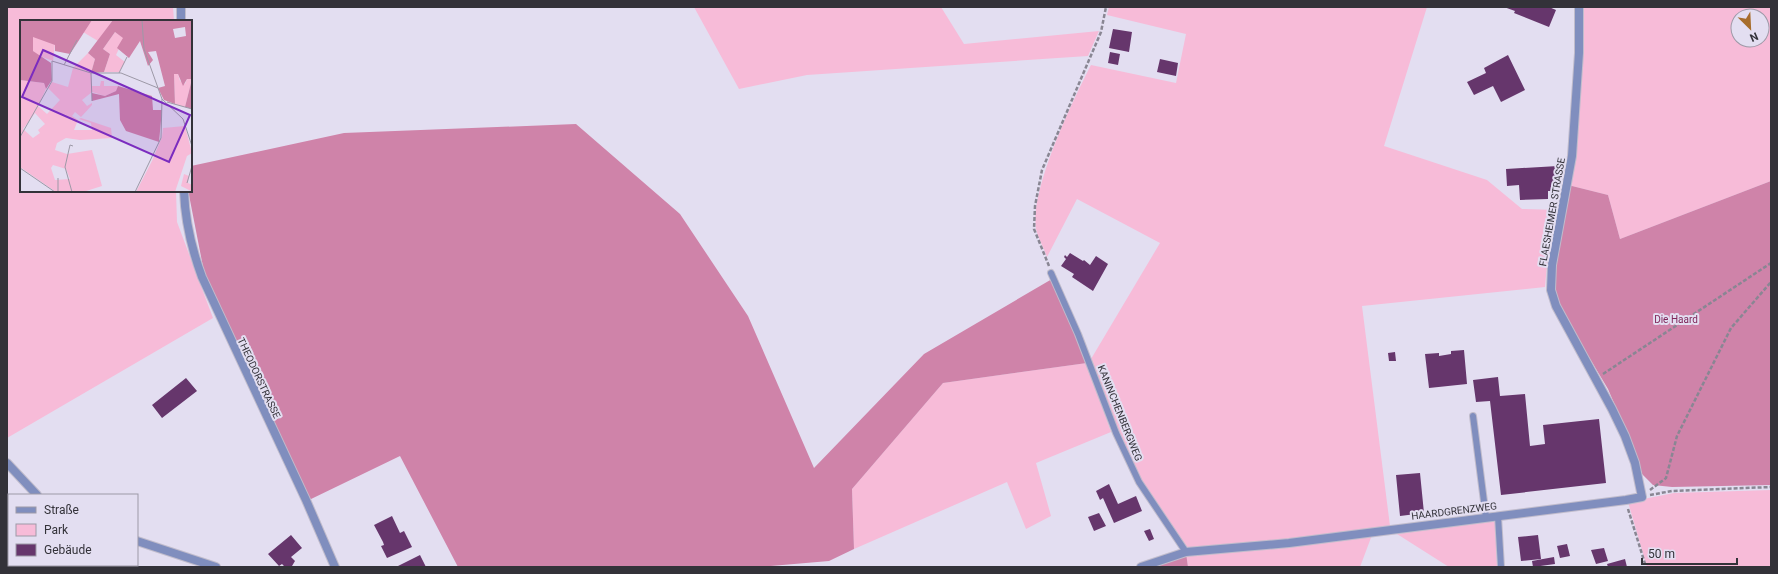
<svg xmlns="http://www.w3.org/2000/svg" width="1778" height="574" viewBox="0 0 1778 574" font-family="Roboto,sans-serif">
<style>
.green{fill:#f7bbd8;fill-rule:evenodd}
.forest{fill:#cf83a9}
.building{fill:#66366c}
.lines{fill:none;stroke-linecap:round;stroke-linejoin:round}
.lane-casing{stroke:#c0bccc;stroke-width:8}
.street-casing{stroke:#c0bccc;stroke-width:10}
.path{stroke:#898693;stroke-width:2.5;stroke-dasharray:4 2;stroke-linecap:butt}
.lane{stroke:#808ebe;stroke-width:6}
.street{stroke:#808ebe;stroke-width:8}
.labels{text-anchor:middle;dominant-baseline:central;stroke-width:4;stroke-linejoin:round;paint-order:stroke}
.street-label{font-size:10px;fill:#333239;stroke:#e3def1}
.park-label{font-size:10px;fill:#7f265a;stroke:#e3def1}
.inset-road{fill:none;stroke:#9d99a7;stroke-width:1}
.view{fill:#7b2cbf;fill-opacity:0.15;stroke:#7b2cbf;stroke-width:2}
.inset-edge{fill:none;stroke:#333239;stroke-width:2}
</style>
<rect width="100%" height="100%" fill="#e3def1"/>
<path class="green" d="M7 7H173L174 21H21V191H176L177 222 213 318 7 438Z
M694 7H941L964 44 1099 31 1088 56 807 75 739 89Z
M1109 7H1427L1384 146 1487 180 1522 209 1559 210 1547 265 1545 287 1362 306 1390 526 1316 536 1187 550 1142 482 1119 433 1091 359 1160 243 1077 199 1047 257C1044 248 1038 238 1036 229 1030 190 1072 102 1091 65L1176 83 1186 34 1107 15Z
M1581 7H1771V181L1620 239 1608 195 1568 185ZM1738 16H1762V40H1738Z
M1087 363 1111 432 1036 463 1051 516 1026 529 1007 482 854 549 852 489 943 383Z
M1771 490V567H1647L1628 502 1674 493Z
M1495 520 1497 567H1449L1397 534Z
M1372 535 1360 567H1188L1186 553Z"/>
<path class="forest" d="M576 124 680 214 748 316 814 468 924 354 1052 279 1087 363 943 383 852 489 854 549 829 561 758 567H458L400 456 309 500 248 365 205 277 189 195V191H191V166L344 133Z
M1771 181V485L1672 487 1653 485 1642 474 1637 457 1608 389 1556 302 1553 263 1568 185 1608 195 1620 239Z
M1186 553 1188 567H1146Z"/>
<path class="building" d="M1504 7H1549L1556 10 1549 27 1514 13 1515 11Z
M1113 29 1132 32 1129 52 1109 48Z
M1110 52 1120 54 1118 65 1108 63Z
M1508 55 1525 90 1501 102 1493 86 1474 95 1467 82 1486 73 1484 68Z
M1160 59 1178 63 1176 76 1157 72Z
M1558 166 1552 191H1548V199L1520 200 1519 185 1507 186 1506 169Z
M1070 253 1083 261 1084 260 1090 265 1096 256 1108 264 1093 291 1072 277 1074 274 1061 266 1066 259 1064 257 1065 255 1067 257Z
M1464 350 1467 384 1429 388 1425 354 1439 353V356L1451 354V351Z
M1395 352 1396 361H1389L1388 353Z
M1498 377 1500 396 1525 394 1530 446 1545 444 1543 425 1599 419 1606 483 1501 495 1490 401 1476 402 1473 380Z
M186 378 197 391 162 418 152 405Z
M1420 473 1424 513 1400 516 1396 475Z
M1109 484 1118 504 1136 496 1142 511 1114 523 1103 498 1100 500 1096 491Z
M1099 513 1106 526 1094 531 1088 517Z
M392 516 400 533 404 531 412 547 387 558 381 546 384 545 383 542 374 525Z
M1150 529 1154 539 1149 541 1144 531Z
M291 535 302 548 291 557 295 561 292 566 285 567 282 564 279 566 268 554Z
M1538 535 1541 559 1521 561 1518 537Z
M1567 544 1570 556 1560 558 1557 546Z
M1604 548 1608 561 1596 564 1591 550Z
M420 555 426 567H396Z
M1554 557 1555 564 1533 567 1532 561Z
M1625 559 1627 567H1608L1607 564Z
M39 565H67L68 567H36Z"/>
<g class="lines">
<g class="lane-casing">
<path id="lane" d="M1051 273 1078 334 1116 433 1139 482 1186 552
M1473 416 1486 517
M1498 516 1501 567"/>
</g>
<g class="street-casing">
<path id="street" d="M181 7V21
M184 191C185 220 192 250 202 277L306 500 335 567
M7 463 37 495
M137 541 216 567
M1141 567 1186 552 1289 543 1626 500 1642 497 1635 463 1625 436 1612 409 1556 306 1551 290 1552 265 1572 156 1579 53V7"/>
</g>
<path class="path" d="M1049 266 1034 229 1035 206 1042 170 1101 32 1106 7
M1603 374 1771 263
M1650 490 1666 478 1677 436 1731 328 1771 282
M1650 495 1672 491 1771 487
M1628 509 1646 567"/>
<use href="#lane" class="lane"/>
<use href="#street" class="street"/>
</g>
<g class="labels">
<g class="street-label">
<text transform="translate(1552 212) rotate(-80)">FLAESHEIMER STRASSE</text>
<text transform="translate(259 378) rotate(65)">THEODORSTRASSE</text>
<text transform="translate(1120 413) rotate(68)">KANINCHENBERGWEG</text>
<text transform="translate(1454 511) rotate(-7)">HAARDGRENZWEG</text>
</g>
<g class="park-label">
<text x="1676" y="319">Die Haard</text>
</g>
</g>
<g transform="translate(20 20)">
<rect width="172" height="172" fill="#e3def1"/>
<path d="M72 0H93L78 21 63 12ZM95 12 104 18 96 35 105 42 99 52H84L90 34 83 29ZM13 16 35 24 33 41 17 35 13 31ZM68 33 75 39 71 53 72 66H80L81 61H84V66H98L96 71 85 76 72 72 62 80 67 86 72 83V85L61 97 55 92 52 96 58 100 54 110H72L71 103 59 99 61 98 91 108 92 118 60 120 46 118 37 123 35 130 47 134 72 130 82 166 63 172H36L0 147V60L24 63 26 69 18 86 27 94 40 80 28 68 32 62 48 67 53 48ZM15 93 25 104 18 110 20 113 13 118 3 109ZM33 145 46 149 50 159 35 160 31 148ZM154 54H158L160 61 165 64 167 59H172L165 87 155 84ZM165 106 172 133 167 136 155 172H116L132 141 142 117 143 108ZM164 154 169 156 168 163 172 165 171 171 161 166Z" fill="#f7bbd8" fill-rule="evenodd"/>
<path d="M0 0H72L50 34 35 31V25L13 17V31L31 43 32 60 26 69 24 63 0 60ZM93 0H172V59H167L163 66 158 54H154L155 84 144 80 138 68 145 66 136 31 128 32 133 40 128 46 120 21 109 38 97 28 103 18 95 12 83 29 90 34 84 52 71 53 75 39 68 33ZM165 7 166 16 155 18 153 9ZM172 59V89L165 87ZM98 66 132 76 133 90H142L139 122 106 111 100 100 99 74 72 81V73L85 76 96 71Z" fill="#cf83a9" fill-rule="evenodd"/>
<path class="inset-road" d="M122 0 124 29 142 79 163 99 172 126M44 45 57 20M71 53 72 81M99 53 107 37M147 82 172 89M0 117 32 61V41L71 53H101L138 68M0 148 35 172M167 163 172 146M38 172V158M52 172 45 147 50 125 53 126M115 172 141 118 142 79"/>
<path class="view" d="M23 30 170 95 149 142 2 77Z"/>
<rect width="172" height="172" class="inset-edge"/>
</g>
<rect width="1778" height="574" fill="none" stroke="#333239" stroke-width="16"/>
<rect x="8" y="494" width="130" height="72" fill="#e3def1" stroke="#9d99a7"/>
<rect x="16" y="507" width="20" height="6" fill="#808ebe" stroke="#9d99a7"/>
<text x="44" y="514" font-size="12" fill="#333239">Straße</text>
<rect x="16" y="524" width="20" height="12" fill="#f7bbd8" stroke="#9d99a7"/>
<text x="44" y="534" font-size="12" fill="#333239">Park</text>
<rect x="16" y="544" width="20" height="12" fill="#66366c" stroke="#9d99a7"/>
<text x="44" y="554" font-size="12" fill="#333239">Gebäude</text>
<g transform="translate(1750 28) rotate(156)"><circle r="19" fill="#e3def1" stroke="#9d99a7"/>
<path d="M0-3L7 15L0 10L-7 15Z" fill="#a76d2c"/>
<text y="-6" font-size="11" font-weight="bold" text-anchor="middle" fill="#333239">N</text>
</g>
<path d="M1642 558v6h95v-6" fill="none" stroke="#333239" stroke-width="2"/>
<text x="1648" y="558" font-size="12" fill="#333239" stroke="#e3def1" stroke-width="3" paint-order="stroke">50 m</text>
</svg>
